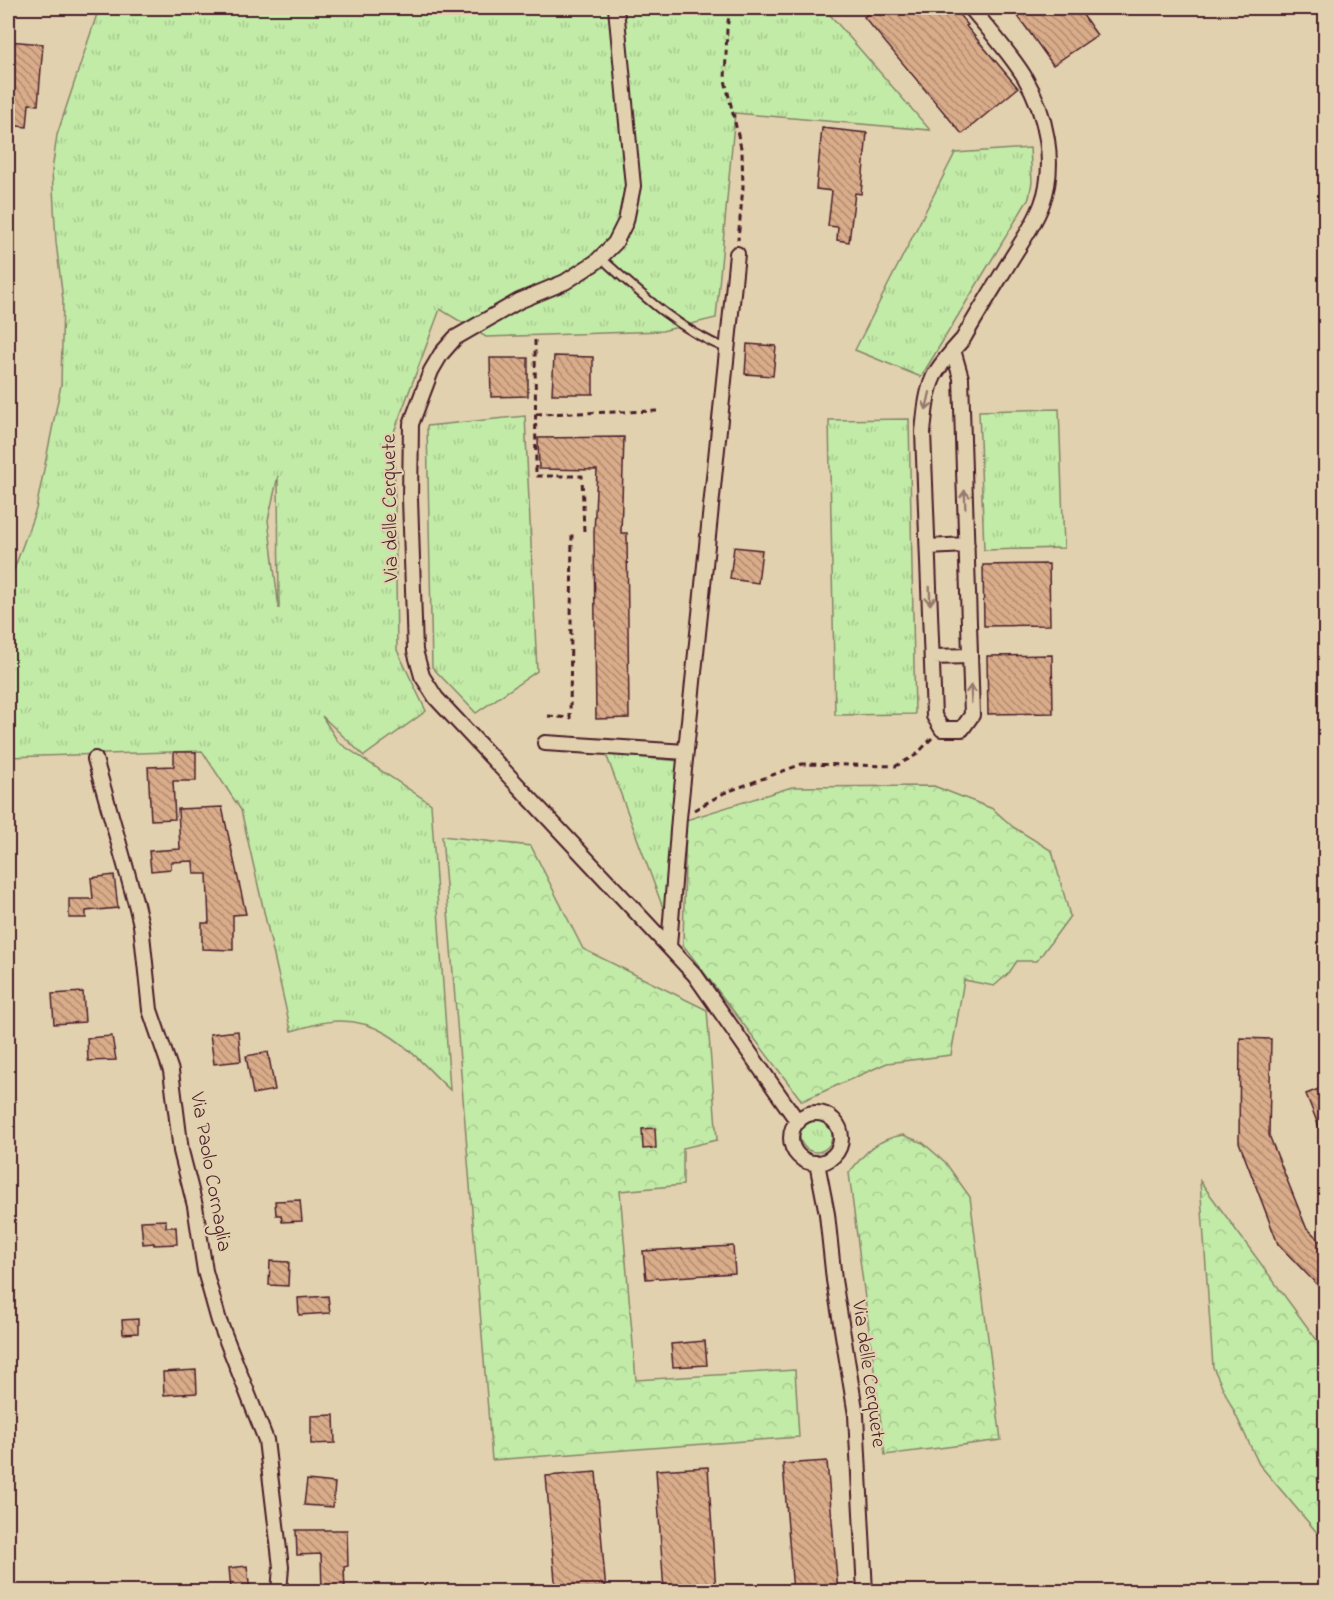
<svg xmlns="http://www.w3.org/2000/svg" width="1333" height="1599" viewBox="0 0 1333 1599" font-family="'Indie Flower',sans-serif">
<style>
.grass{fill:url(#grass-tufts);stroke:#868569;stroke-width:1.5;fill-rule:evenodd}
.forest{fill:url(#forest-crowns);stroke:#868569;stroke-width:1.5}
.building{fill:url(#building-back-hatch);stroke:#4a1f2b;stroke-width:1.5}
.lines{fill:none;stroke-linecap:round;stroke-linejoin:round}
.service-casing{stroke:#4a1f2b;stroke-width:11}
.minor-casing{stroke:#4a1f2b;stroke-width:18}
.path{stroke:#4a1f2b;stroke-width:3;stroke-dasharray:6 4.5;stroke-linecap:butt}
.service{stroke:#e2d1ae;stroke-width:7}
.minor{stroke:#e2d1ae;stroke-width:14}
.oneway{stroke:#96786c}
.labels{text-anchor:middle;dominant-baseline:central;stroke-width:4.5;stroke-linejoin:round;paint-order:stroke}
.street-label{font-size:21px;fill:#4a1f2b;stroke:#e2d1ae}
</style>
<defs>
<pattern id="grass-tufts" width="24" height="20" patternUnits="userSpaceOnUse" patternTransform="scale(1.5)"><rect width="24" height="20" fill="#c2eba7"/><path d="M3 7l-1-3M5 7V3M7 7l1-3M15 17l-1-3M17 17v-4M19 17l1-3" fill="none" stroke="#a8c990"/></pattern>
<pattern id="forest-crowns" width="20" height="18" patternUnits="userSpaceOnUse" patternTransform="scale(1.5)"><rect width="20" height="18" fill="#c2eba7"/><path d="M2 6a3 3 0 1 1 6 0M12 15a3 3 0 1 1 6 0" fill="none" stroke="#a8c990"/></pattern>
<pattern id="building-back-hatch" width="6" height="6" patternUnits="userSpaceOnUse" patternTransform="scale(1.5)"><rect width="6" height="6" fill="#d9ac8a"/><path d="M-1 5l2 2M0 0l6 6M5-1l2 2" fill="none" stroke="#b28b71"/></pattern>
</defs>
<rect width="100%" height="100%" fill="#e2d1ae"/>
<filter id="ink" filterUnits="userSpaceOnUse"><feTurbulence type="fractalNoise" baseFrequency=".0167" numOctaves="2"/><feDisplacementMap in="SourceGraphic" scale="12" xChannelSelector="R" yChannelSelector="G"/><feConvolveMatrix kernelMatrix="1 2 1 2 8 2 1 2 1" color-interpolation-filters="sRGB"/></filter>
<g filter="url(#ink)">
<path class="grass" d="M99 8H824L930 130 735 113 716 318 662 331 486 337 440 309 394 432 397 650 426 711 364 756 322 716 338 742 431 804 450 1090C413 1055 384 1014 327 1022 315 1024 303 1028 291 1031L241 810 202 751 8 757V586L36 509 61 385 63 300 56 242 52 171 57 135ZM278 476 279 608V609L268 520Z
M1030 148 1032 182 1029 198 921 377 855 350 955 153Z
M1059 409 1064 548 984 550 979 411Z
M525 416 537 671 476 713 432 667 427 426Z
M909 419 915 714 835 715 829 420Z
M606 754 679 761 666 916Z
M800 1136a16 16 0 1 1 32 0a16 16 0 1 1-32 0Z"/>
<path class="forest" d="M934 786 993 809 1013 827 1052 851 1070 916 1037 961H1017L1009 973 994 986 964 980 951 1055 887 1063 802 1101 683 945 686 820 792 787Z
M442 836 531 846 583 949 707 1010 717 1140 683 1148V1185L620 1191 636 1380 795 1370 799 1437 492 1460Z
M903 1135 923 1143 945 1162 970 1197 1001 1440 885 1455 849 1173C865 1152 877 1139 903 1135Z
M1200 1181 1325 1351V1542L1259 1464 1213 1367Z"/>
<path class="building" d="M876 8H953L968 25 966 26 1018 88 962 134 864 17Z
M1012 8H1078L1097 35 1053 65Z
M8 41 43 44 38 105 29 104 27 127 8 125Z
M822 128 867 133 861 194 855 193 849 242 837 240 838 227 828 226 832 191 816 189Z
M747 344 776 346 773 376 745 374Z
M554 356 593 357V394H552Z
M490 358H528V396L491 397Z
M624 437 621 533H627L629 718 596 719 594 533 597 470 539 469 538 438Z
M734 547 762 550 758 583 730 579Z
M1049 564 1050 625 984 626 983 565Z
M1052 655 1053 713 988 714 987 656Z
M174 752H196V781H173L175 819 151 820 148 767 174 766Z
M222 807 246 914 233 915V950L202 949V923H209L207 874H194L193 861 171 862V869L151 871 149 851 180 849 178 809Z
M114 875 118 908 86 911V918H69V899H93L91 878Z
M83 992 85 1022 54 1024 52 994Z
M238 1031 241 1061 214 1064 210 1034Z
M112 1036 116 1060 88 1061 87 1038Z
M1240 1038 1271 1039 1269 1135 1306 1227 1326 1247V1294L1278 1244 1239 1142Z
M268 1052 275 1090 253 1094 246 1056Z
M1326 1086V1142H1325L1306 1094Z
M655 1128 656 1148 643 1149 642 1129Z
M300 1200 302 1221 282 1222 281 1215H276L275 1201Z
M166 1220V1227H176L177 1244 154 1245V1243L143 1244 141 1221Z
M733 1246 735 1273 646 1279 643 1251Z
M270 1261 289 1262 288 1286 269 1285Z
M328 1296 330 1313 299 1315 298 1298Z
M138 1319V1333L123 1334 122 1320Z
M705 1341 707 1365 673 1367 671 1344Z
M196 1370 197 1393 164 1395 163 1372Z
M334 1415 335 1443 311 1444V1416Z
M827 1461 838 1592H793L783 1464Z
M708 1467 716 1592H664L656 1470Z
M596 1472 606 1592H556L546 1476Z
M307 1480 335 1483 333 1507 304 1505Z
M296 1530H347L348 1566 344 1567 345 1592H322L321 1554 297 1555Z
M247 1566 250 1592H235V1589H231L229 1568Z"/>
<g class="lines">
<g class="service-casing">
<path id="service" d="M600 257C640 293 677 329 727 349"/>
</g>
<g class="minor-casing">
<path id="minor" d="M616 8 633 186 626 221 615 243 596 262 565 282 519 301 455 338 441 354 431 371 411 424 410 498 415 651 422 676 436 698 695 975 798 1122
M953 350 961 378 972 715 962 729H942L934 716 923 432C925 414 926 393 934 376 941 363 953 350 963 339 979 311 996 284 1013 256 1023 240 1035 223 1042 204 1057 163 1046 113 1024 76 1009 52 989 30 971 8
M928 547 967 545
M932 657 970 656
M545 743 686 752
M95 759 136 904 141 925 150 1010 171 1071 181 1151 195 1206 205 1271 219 1321 266 1440 281 1567 279 1592
M669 946 679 818 737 254
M791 1138a25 25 0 1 1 50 0a25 25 0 1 1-50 0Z
M817 1163 827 1214 834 1280 856 1415 865 1592"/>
</g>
<path class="path" d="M730 8 727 29 725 80 742 152 743 187 738 240
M535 340 536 476H582L584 532
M536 414 657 411
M548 716 570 718 572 532
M694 810 724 793 802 764 896 766 916 755 932 738"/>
<use href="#service" class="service"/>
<use href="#minor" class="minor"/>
</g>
<defs><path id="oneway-shaft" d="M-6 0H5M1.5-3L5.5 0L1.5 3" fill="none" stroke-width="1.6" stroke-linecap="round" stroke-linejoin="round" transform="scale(1.5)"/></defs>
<g class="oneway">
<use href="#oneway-shaft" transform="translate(928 401) rotate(103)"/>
<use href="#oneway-shaft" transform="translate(965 499) rotate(-92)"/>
<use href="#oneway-shaft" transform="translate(930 596) rotate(88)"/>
<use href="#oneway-shaft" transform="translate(971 694) rotate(-92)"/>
</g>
</g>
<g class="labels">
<g class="street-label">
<text transform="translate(391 508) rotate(-91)">Via delle Cerquete</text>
<text transform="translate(210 1172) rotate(80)">Via Paolo Cornaglia</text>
<text transform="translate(868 1374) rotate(82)">Via delle Cerquete</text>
</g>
</g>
<rect width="1333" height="1599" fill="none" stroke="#e2d1ae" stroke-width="30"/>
<rect x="15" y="15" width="1303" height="1569" fill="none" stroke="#4a1f2b" stroke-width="2" filter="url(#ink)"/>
</svg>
